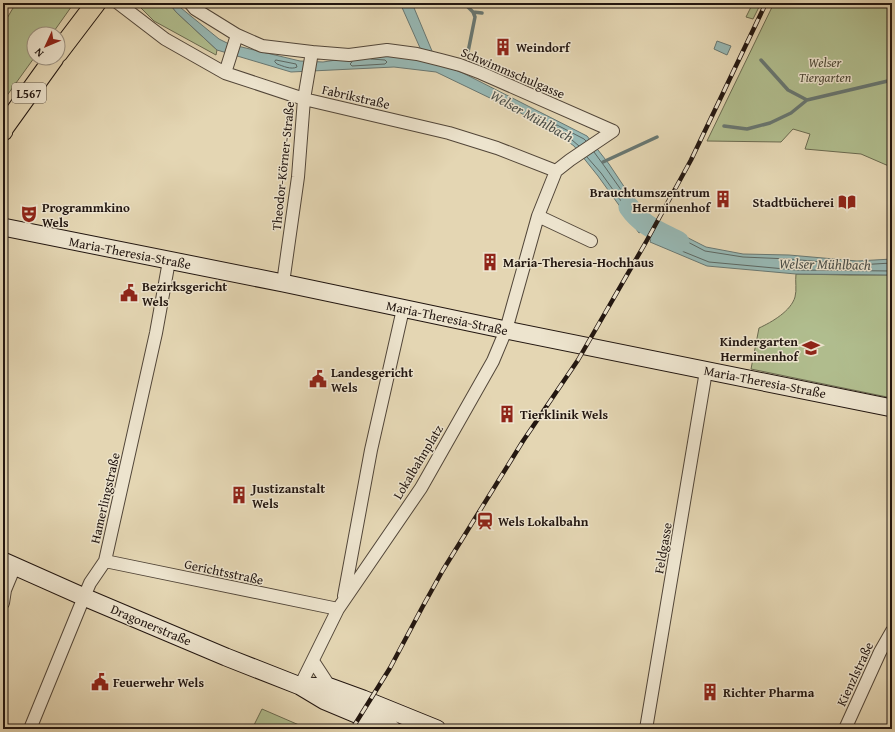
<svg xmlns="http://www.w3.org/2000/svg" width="895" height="732" viewBox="0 0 895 732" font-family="'Gentium Book Plus',serif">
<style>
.green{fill:#b1be8f;stroke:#6a6a50}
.water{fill:#97b8b4;stroke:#687772}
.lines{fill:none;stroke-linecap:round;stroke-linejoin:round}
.shore{stroke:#5c6762;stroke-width:1}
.stream{stroke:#687772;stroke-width:3.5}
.river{stroke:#97b8b4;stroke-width:21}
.minor-casing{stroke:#524639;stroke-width:14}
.secondary-casing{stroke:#221610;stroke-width:19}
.primary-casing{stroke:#221610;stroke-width:21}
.minor{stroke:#ede4ce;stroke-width:12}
.secondary{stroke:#ede4ce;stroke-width:17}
.primary{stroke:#e4d6b3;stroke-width:19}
.rail-casing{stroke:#221610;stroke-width:4.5}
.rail{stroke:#ede4ce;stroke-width:3;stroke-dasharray:9;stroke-linecap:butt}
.labels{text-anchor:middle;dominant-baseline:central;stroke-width:3;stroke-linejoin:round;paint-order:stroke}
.shield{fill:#ede4ce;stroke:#5f5449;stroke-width:1}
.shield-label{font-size:12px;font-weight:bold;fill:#221610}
.poi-label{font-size:13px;font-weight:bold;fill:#221610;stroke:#ede4ce;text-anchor:start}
.park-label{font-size:13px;font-style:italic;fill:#4d4836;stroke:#ede4ce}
.street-label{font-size:13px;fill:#221610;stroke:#ede4ce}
.water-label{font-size:14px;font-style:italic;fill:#4b4f49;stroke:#ede4ce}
</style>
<rect width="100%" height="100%" fill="#e4d6b3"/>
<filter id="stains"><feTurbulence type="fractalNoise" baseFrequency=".005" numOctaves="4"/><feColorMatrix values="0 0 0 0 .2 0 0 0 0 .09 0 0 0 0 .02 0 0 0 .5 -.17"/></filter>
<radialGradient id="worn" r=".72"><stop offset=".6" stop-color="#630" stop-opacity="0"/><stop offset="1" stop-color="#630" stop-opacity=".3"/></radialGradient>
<path class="green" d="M16 3H74L52 34H34V58L3 101V25Z
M136 3H169L176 12 217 50 216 55 154 21Z
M753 3H761L753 19 746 17Z
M774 3H892V168L891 167 861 154 805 149 810 134 793 129 781 142 707 141Z
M796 274 849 275H892V398L751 369 759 328C772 322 791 311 795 297 797 290 795 281 796 274Z
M262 709 299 725 297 729H252Z"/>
<path class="water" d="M169 3H178L181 8 219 39 229 44 300 61 323 62 369 55 418 58 425 59 400 3H412L437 63 463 73 587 136 609 164 643 215 706 247 743 254 789 255 857 261 892 259V275L796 274 707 266 650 242 656 222 639 233 598 176 574 146 563 138 519 112 436 72 394 67 291 72 217 50 176 12Z
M717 41 731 46 727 55 714 49Z"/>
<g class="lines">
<path class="shore" d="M276 60 296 64 297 67C291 70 283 66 277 64L275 62Z
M352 62 350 64 352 66 385 64 387 62 385 60 371 59
M579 146 565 134 555 128 554 126 557 125 584 139 586 141
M587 157 601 173 639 226 641 227 646 224V221L640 217 605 167 594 152
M892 263 857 265 789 259 743 257 705 251 661 228 659 230 656 239 657 241 709 262 796 270 892 271"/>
<path class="stream" d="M464 3 473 12 482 13
M467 57 475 17 473 12
M761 60 788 90 807 100
M724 126 747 129 770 123 791 113 807 100 892 80
M603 162 657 137"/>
<path class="river" d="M629 207C642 226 660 232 679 242"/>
<g class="minor-casing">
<path id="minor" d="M118 3 165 39 225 73 304 99 449 133 497 148 556 171
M190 3 195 9 237 35 262 46 312 52 349 55 387 50 417 54 441 60 460 65 481 73 613 131
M225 73 237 35
M556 171 570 160 613 131
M538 216 591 241
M283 283 298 177 304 99 312 52
M105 561 338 609
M344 596 371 450 403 309
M3 603 5 590 15 566
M313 661 330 687
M300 686 338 609 421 488 493 361 506 330 538 216 556 171
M30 729 84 597 90 583 105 561 156 333 169 261
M646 729 706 371
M845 729 880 652 892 631"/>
</g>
<g class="secondary-casing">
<path id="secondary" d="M3 227 283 283 506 330 892 408
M3 561 84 597 226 657 300 686 325 701 392 729
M302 686 330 687 363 699 437 729"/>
</g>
<g class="primary-casing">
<path id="primary" d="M58 53 96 3
M3 131V129L54 58"/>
</g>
<use href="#minor" class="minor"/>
<use href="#secondary" class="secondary"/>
<use href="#primary" class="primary"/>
<g class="rail-casing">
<path id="rail" d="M352 729 390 668 423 606 443 570 523 441 578 360 646 242 691 160 766 3"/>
</g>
<use href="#rail" class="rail"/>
</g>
<defs>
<g id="building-bare" transform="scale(1.38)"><path d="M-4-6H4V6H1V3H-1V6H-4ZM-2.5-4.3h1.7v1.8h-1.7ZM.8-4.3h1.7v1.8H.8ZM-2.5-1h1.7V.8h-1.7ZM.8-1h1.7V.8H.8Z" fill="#8f2418" stroke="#ede4ce" stroke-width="2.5" paint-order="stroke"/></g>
<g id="library-bare" transform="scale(1.38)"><path d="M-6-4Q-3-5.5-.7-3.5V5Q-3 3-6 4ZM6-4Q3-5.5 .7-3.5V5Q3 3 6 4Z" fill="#8f2418" stroke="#ede4ce" stroke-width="2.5" paint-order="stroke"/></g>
<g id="theatre-bare" transform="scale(1.38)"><path d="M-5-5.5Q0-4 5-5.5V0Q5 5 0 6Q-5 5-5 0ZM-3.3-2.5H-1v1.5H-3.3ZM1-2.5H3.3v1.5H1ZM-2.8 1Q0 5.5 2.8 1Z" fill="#8f2418" stroke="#ede4ce" stroke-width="2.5" paint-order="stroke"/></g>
<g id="civic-bare" transform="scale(1.38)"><path d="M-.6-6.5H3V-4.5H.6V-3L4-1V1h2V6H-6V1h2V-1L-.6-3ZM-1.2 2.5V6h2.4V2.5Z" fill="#8f2418" stroke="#ede4ce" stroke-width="2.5" paint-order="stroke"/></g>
<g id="school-bare" transform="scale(1.38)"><path d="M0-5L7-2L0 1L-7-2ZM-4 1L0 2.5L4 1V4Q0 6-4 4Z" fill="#8f2418" stroke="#ede4ce" stroke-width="2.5" paint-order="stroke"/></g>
<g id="station-bare" transform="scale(1.38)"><path d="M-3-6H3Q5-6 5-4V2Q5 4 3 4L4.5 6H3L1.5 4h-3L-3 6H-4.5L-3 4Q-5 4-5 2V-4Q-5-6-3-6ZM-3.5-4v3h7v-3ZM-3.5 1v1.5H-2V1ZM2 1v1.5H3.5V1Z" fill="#8f2418" stroke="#ede4ce" stroke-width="2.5" paint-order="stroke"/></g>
</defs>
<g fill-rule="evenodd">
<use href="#building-bare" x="503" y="47"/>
<use href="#building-bare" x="723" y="199"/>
<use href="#library-bare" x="847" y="202"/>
<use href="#theatre-bare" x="29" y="214"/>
<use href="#building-bare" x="490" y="262"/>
<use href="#civic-bare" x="129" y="293"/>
<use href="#school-bare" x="811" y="348"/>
<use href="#civic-bare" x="318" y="379"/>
<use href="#building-bare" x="507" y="414"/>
<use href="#building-bare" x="239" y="495"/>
<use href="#station-bare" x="485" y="521"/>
<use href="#civic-bare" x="100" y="682"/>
<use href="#building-bare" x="710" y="692"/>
</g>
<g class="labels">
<rect class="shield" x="12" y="83" width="34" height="20" rx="3"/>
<g class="shield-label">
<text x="29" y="93">L567</text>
</g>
<g class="poi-label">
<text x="516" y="47">Weindorf</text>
<text x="710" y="192" text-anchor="end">Brauchtumszentrum<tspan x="710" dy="15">Herminenhof</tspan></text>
<text x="834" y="202" text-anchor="end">Stadtbücherei</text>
<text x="42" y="207">Programmkino<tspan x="42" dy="15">Wels</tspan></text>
<text x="503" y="262">Maria-Theresia-Hochhaus</text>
<text x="142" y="286">Bezirksgericht<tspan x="142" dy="15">Wels</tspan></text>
<text x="798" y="341" text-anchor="end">Kindergarten<tspan x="798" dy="15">Herminenhof</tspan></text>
<text x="331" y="372">Landesgericht<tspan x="331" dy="15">Wels</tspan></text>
<text x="520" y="414">Tierklinik Wels</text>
<text x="252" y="488">Justizanstalt<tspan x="252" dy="15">Wels</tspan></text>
<text x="498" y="521">Wels Lokalbahn</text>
<text x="113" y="682">Feuerwehr Wels</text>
<text x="723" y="692">Richter Pharma</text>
</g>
<g class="park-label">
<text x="825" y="62">Welser<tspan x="825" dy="15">Tiergarten</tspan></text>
</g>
<g class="street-label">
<text transform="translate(513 73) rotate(23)">Schwimmschulgasse</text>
<text transform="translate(356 97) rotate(13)">Fabrikstraße</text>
<text transform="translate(283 166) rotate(-84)">Theodor-Körner-Straße</text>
<text transform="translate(130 253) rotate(11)">Maria-Theresia-Straße</text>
<text transform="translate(447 318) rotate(12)">Maria-Theresia-Straße</text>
<text transform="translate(765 382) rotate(11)">Maria-Theresia-Straße</text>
<text transform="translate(418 462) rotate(-59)">Lokalbahnplatz</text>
<text transform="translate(105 498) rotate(-77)">Hamerlingstraße</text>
<text transform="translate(663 548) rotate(-80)">Feldgasse</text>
<text transform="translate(224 572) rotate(12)">Gerichtsstraße</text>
<text transform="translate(151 625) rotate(23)">Dragonerstraße</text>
<text transform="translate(855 674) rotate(-65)">Kienzlstraße</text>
</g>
<g class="water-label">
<text transform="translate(532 116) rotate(29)">Welser Mühlbach</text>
<text transform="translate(825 264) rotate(1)">Welser Mühlbach</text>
</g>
</g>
<rect width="895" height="732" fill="none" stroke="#e4d6b3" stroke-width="16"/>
<rect x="4" y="4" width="887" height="724" fill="none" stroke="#221610" stroke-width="2"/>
<rect x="8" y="8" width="879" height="716" fill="none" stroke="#221610"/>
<g transform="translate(46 46) rotate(226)"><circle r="19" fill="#ede4ce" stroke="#9c9282"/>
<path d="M0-3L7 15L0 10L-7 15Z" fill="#8f2418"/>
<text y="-6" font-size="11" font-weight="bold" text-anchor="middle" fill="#221610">N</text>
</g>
<rect width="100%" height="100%" filter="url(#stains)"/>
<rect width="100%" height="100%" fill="url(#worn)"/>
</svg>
